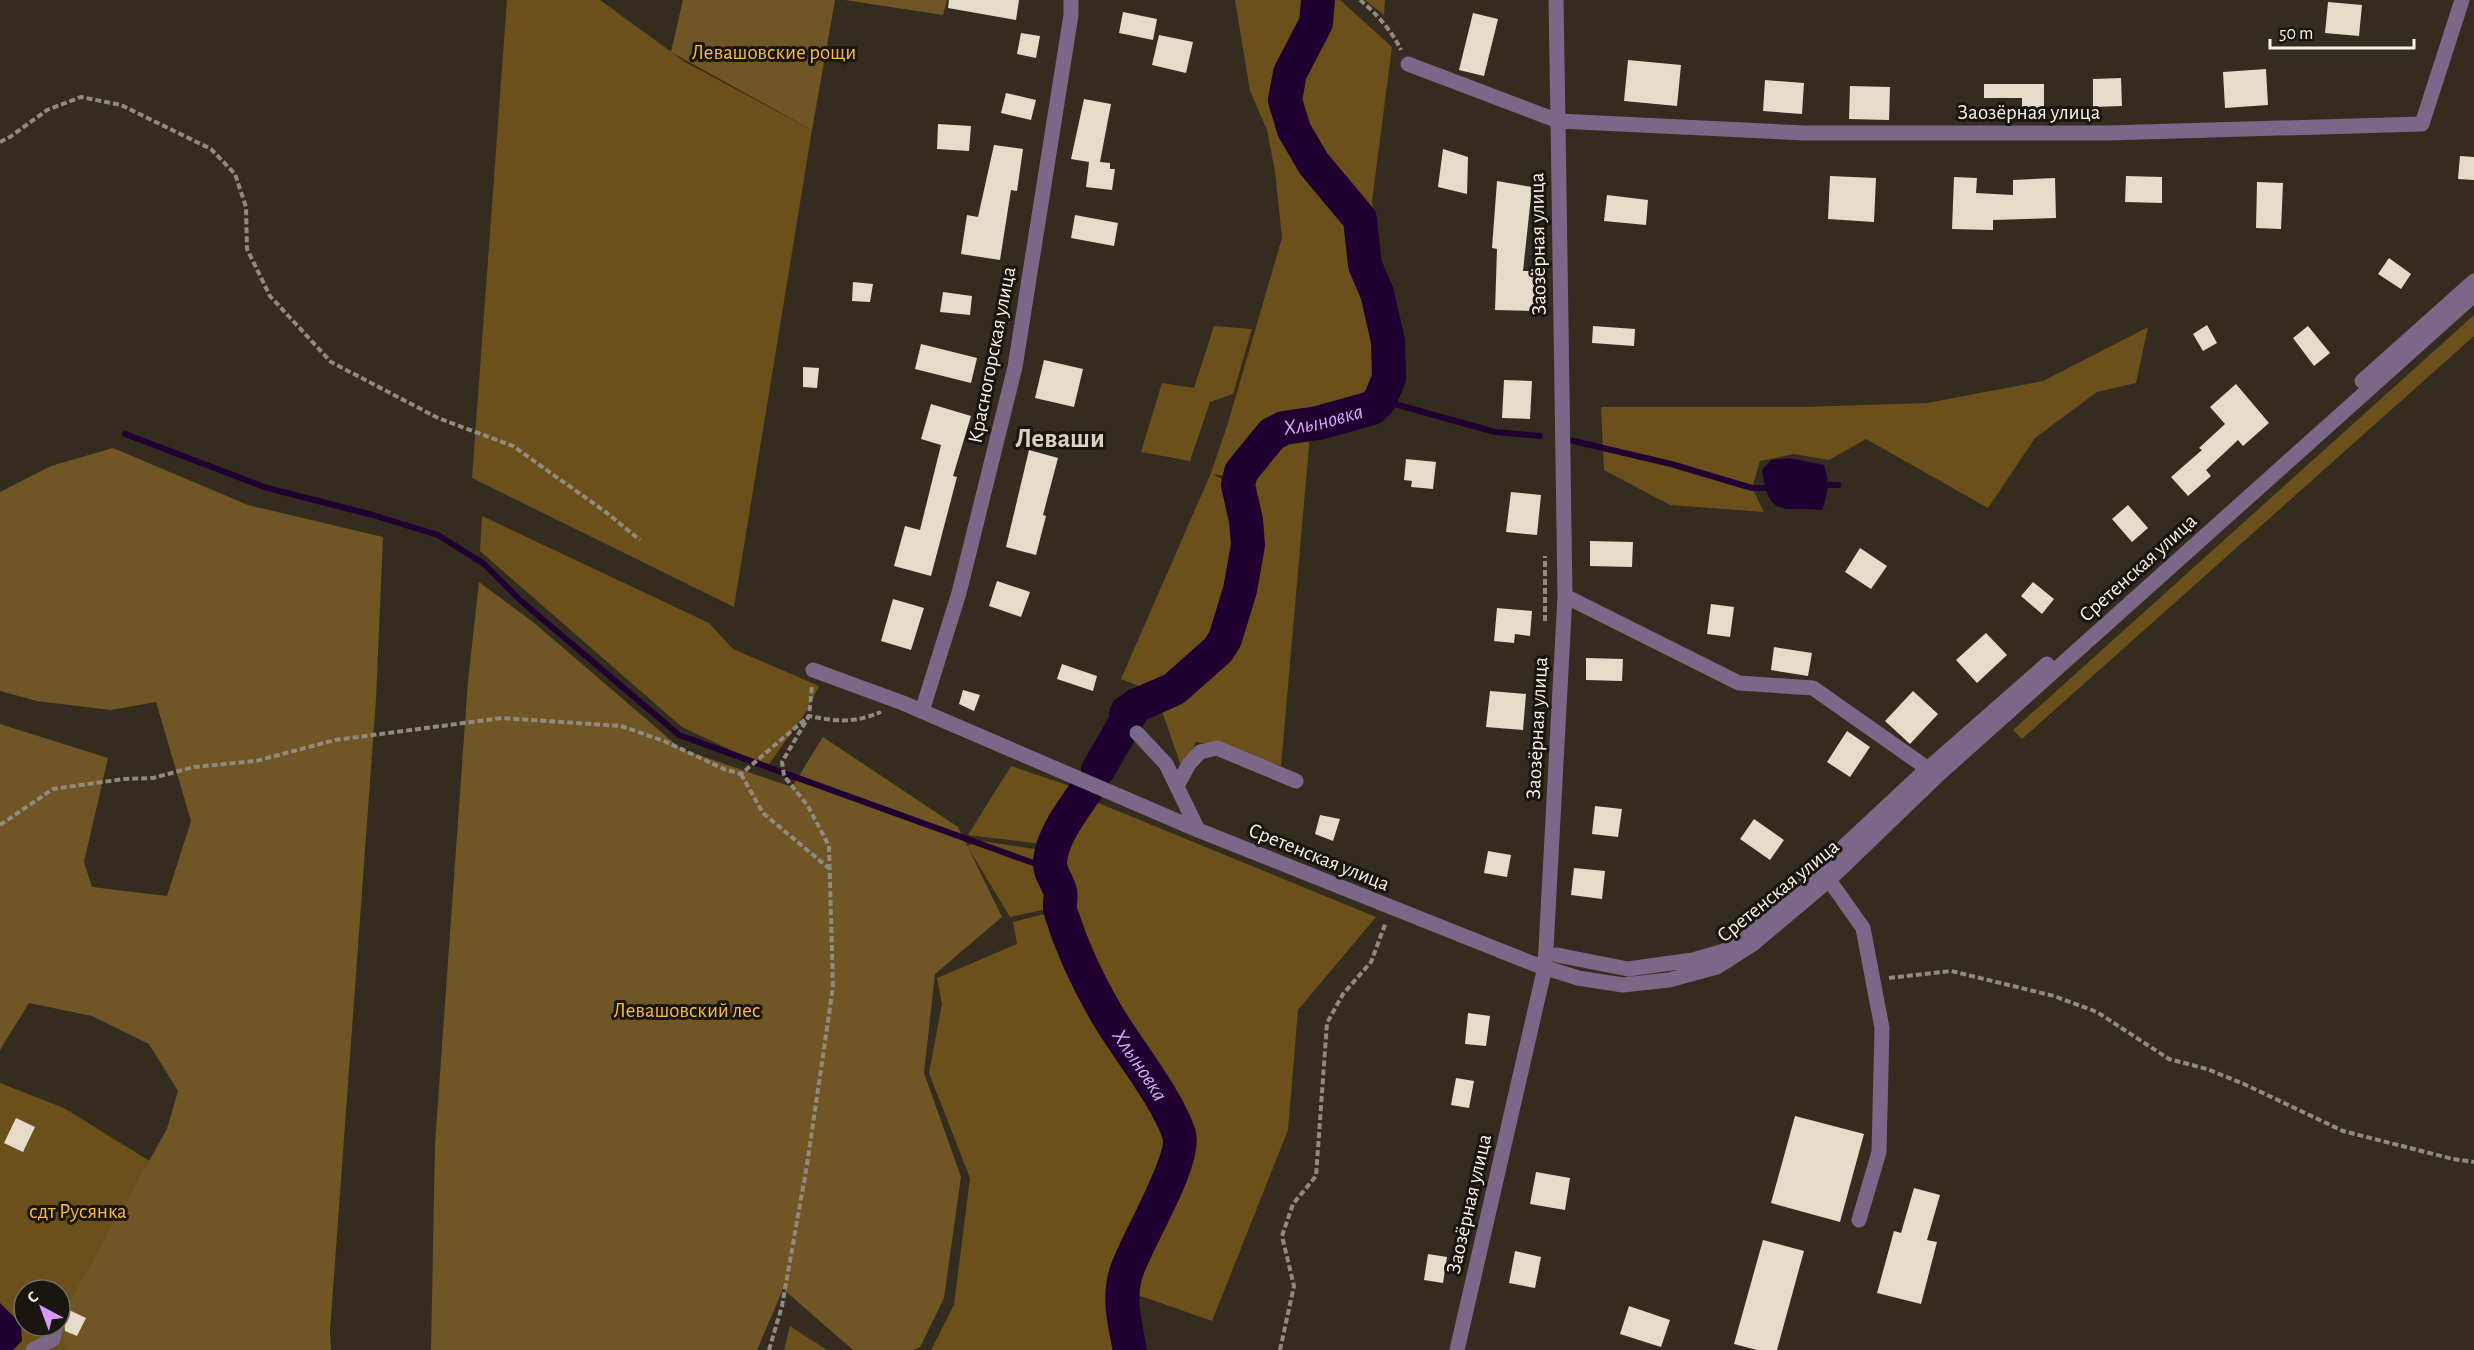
<svg xmlns="http://www.w3.org/2000/svg" width="2474" height="1350" viewBox="0 0 2474 1350" font-family="'Alegreya Sans',sans-serif">
<style>
.green{fill:#6b501b;fill-rule:evenodd}
.forest{fill:#705625}
.water{fill:#200030}
.lines{fill:none;stroke-linecap:round;stroke-linejoin:round}
.stream{stroke:#200030;stroke-width:6}
.river{stroke:#200030;stroke-width:34}
.building{fill:#e5dbc9}
.path{stroke:#908a7f;stroke-width:4;stroke-dasharray:6 3;stroke-linecap:butt}
.minor{stroke:#7b6788;stroke-width:15}
.labels{text-anchor:middle;dominant-baseline:central;stroke-width:6;stroke-linejoin:round;paint-order:stroke}
.park-label{font-size:21px;fill:#fabb3b;stroke:#19150f}
.street-label{font-size:21px;fill:#f7f2e9;stroke:#19150f}
.water-label{font-size:22px;font-style:italic;fill:#d9a7f8;stroke:#19150f}
.district-label{font-size:27px;font-weight:bold;fill:#dbd1c0;stroke:#19150f}
</style>
<rect width="100%" height="100%" fill="#342c1f"/>
<path class="green" d="M507 0H600L685 62 812 130 734 607 472 478Z
M1235 0H1340L1392 47 1372 201 1385 298 1382 366 1371 398 1268 421 1233 477 1213 474 1228 483 1242 529 1243 562 1231 601 1221 629 1207 655 1155 692 1121 679 1211 473 1228 423 1282 238 1275 171 1267 130 1250 91Z
M1365 0H1385L1384 15Z
M2474 315V336L2022 739 2013 730Z
M1214 326 1252 329 1233 394 1210 402 1190 461 1141 452 1162 383 1194 388Z
M2148 327 2136 383 2097 392 2035 438 1988 508 1866 439 1829 460 1794 454 1760 461 1752 488 1764 512 1670 505 1604 470 1601 407H1802L1927 403 2043 381Z
M1310 435 1281 766 1221 745 1196 742 1182 769 1162 711 1231 641 1256 545 1245 484 1289 436Z
M482 516 709 623 733 649 819 686 806 712 767 767 682 727 480 551Z
M1011 766 1082 790 1042 844 968 835Z
M1096 802 1376 917 1298 1010 1288 1130 1212 1321 1132 1293 1184 1167 1190 1137 1137 1051 1073 932 1066 849Z
M982 841 1035 849 1050 869 1052 908 1010 917 967 846Z
M1052 912 1091 1015 1109 1027 1125 1067 1145 1084 1171 1139 1164 1174 1150 1202 1133 1244 1119 1264 1114 1285 1109 1328 1119 1350H931L954 1305 970 1178 929 1073 942 1004 937 978 1017 944 1013 922Z
M0 1083 64 1108 180 1180 101 1350H0ZM24 1290H60V1326H24Z
M790 1326 827 1350H784Z"/>
<path class="forest" d="M683 0H835L812 130 671 52Z
M845 0H947L943 15Z
M113 448 248 505 383 537 376 699 330 1331 331 1350H66L60 1319 167 1129 178 1091 149 1044 92 1016 29 1003 0 1050V724L108 758 84 862 92 887 167 896 191 821 156 702 111 710 37 701 0 691V492L51 466Z
M479 582 533 622 681 749 792 787 823 737 958 827 1002 917 935 974 924 1073 961 1177 944 1298 920 1347 913 1350H853L783 1289 757 1350H431L435 1144 468 681Z"/>
<path class="water" d="M1789 458 1824 465C1830 482 1828 494 1822 510 1783 506 1769 520 1762 470L1771 460Z
M1124 694 1132 695 1136 699 1141 695 1147 701 1129 722 1121 736 1111 745 1095 741 1111 729C1107 714 1108 701 1124 694Z
M0 1303 21 1324 22 1341 13 1350H0Z"/>
<g class="lines">
<path class="stream" d="M1380 400 1495 432 1540 436
M125 434 267 488 373 515 438 535 484 564 520 600 679 735 1050 869
M1565 439 1671 464 1752 488H1772
M1821 485H1838"/>
<g class="river">
<path id="s1" d="M1098 770 1135 706 1174 689 1218 650 1225 639 1240 590 1248 545 1246 520 1238 485 1241 472 1272 434 1284 428 1318 423 1372 408 1380 400 1389 378 1388 341 1377 293 1365 265 1360 219 1314 164 1294 130 1285 100 1290 73 1316 23 1318 0"/>
<path id="s2" d="M1087 789C1073 810 1053 834 1050 861 1049 873 1057 880 1060 891 1062 898 1058 906 1061 913 1072 948 1088 982 1106 1013 1127 1049 1166 1096 1179 1134 1187 1161 1135 1243 1126 1273 1118 1299 1125 1325 1130 1350"/>
</g>
</g>
<path class="building" d="M949 0H1019L1016 20 948 8Z
M2328 2 2362 5 2359 36 2325 33Z
M1123 12 1157 19 1153 40 1119 33Z
M1473 13 1498 19 1484 76 1459 70Z
M1021 33 1040 36 1036 58 1017 54Z
M1159 35 1193 42 1186 73 1152 65Z
M1628 60 1681 65 1677 106 1624 101Z
M2266 69 2268 105 2225 108 2223 72Z
M2121 78 2122 106 2093 107V79Z
M1765 80 1804 83 1802 114 1763 111Z
M1984 84H2044V119H2022V98H1984Z
M1850 86 1890 87 1889 120 1849 119Z
M1006 93 1036 100 1031 120 1001 113Z
M1084 99 1111 104 1100 162 1110 163V169H1115L1112 190 1086 187 1089 162 1071 159Z
M938 124 971 126 969 151 937 149Z
M994 145 1023 149 1017 191 1011 190 1000 260 961 254 967 215 978 217Z
M1443 149 1468 157 1467 194 1438 187Z
M2460 156 2474 157V180L2458 179Z
M1830 176 1876 178 1874 222 1828 219Z
M2126 176 2162 177V203L2125 202Z
M1954 177 1977 178 1976 193 2013 195V180L2055 178 2056 218 1993 220V230L1952 229Z
M1497 181 1532 187 1523 271H1537L1535 311 1495 310 1497 249 1492 248Z
M2257 182 2283 183 2281 229 2256 228Z
M1607 195 1648 200 1646 225 1604 221Z
M1075 215 1118 223 1114 246 1071 238Z
M2389 258 2411 274 2401 289 2378 274Z
M853 282 873 284 870 302 852 301Z
M943 292 972 296 970 315 940 312Z
M2207 325 2217 343 2203 351 2193 334Z
M1593 326 1635 329 1634 346 1592 343Z
M2308 326 2330 353 2314 366 2293 338Z
M921 344 977 358 971 383 915 369Z
M1044 360 1083 369 1074 407 1035 398Z
M803 367 819 368 817 388 803 387Z
M1504 380 1532 381 1530 419 1502 418Z
M2236 384 2269 423 2243 446 2238 440 2206 470 2211 476 2188 496 2171 477 2202 450 2199 448 2225 424 2210 407Z
M931 404 971 416 953 476 957 477 931 576 894 566 905 526 920 530 941 445 921 439Z
M1029 450 1058 458 1043 515 1046 516 1036 555 1006 547Z
M1406 459 1436 462 1433 489 1411 487 1412 481 1404 480Z
M1511 492 1541 495 1537 535 1506 532Z
M2128 505 2148 528 2132 542 2112 519Z
M1590 541 1633 542 1632 567 1590 566Z
M1860 548 1887 566 1871 589 1845 572Z
M997 581 1030 592 1021 617 989 606Z
M2033 582 2054 599 2042 614 2021 596Z
M893 599 924 608 911 650 881 641Z
M1711 604 1734 607 1730 637 1707 634Z
M1497 608 1532 611 1530 636 1515 634 1514 643 1494 641Z
M1986 633 2007 655 1977 683 1956 660Z
M1774 647 1812 653 1808 676 1771 670Z
M1586 658 1623 659 1622 681 1586 680Z
M1062 664 1097 676 1093 691 1057 679Z
M963 690 980 695 974 711 959 704Z
M1490 691 1526 694 1523 730 1486 727Z
M1913 691 1938 714 1910 744 1885 721Z
M1847 731 1870 747 1850 777 1827 762Z
M1595 806 1622 809 1618 837 1592 834Z
M1320 815 1340 819 1333 841 1315 834Z
M1754 819 1784 840 1770 860 1740 839Z
M1488 851 1511 855 1507 877 1484 873Z
M1574 868 1605 871 1602 899 1571 895Z
M1468 1013 1490 1016 1486 1046 1465 1044Z
M1456 1078 1474 1081 1469 1108 1451 1105Z
M1795 1116 1864 1134 1840 1222 1771 1203Z
M16 1118 35 1127 23 1152 4 1143Z
M1536 1172 1570 1178 1565 1210 1530 1204Z
M1914 1188 1940 1195 1927 1240 1937 1242 1921 1304 1877 1293 1894 1231 1901 1233Z
M1763 1240 1804 1251 1777 1350H1757L1734 1344Z
M1515 1251 1541 1257 1535 1288 1509 1283Z
M1428 1254 1447 1257 1443 1283 1424 1280Z
M1629 1306 1670 1320 1661 1347 1620 1334Z
M69 1310 86 1318 77 1336 65 1331 64 1320Z"/>
<g class="lines">
<path class="path" d="M1360 0C1376 13 1392 31 1401 50
M0 142 10 137 47 110 81 97 121 105 211 149 235 174 246 207 247 249 270 296 331 362 438 418 513 446 607 513 640 540
M1545 621V556
M741 774 763 813 831 870
M0 825 53 789 124 779 153 778 194 767 256 761 335 740 502 718 621 726 664 741 724 769 741 774 809 716C838 722 854 723 881 712
M1889 978 1951 971 2054 996 2097 1012 2169 1059 2207 1069 2244 1084 2343 1131 2453 1159 2474 1162
M769 1350 782 1306 807 1165 833 987 829 846 808 806 784 776 782 762 809 716 812 686
M1280 1350 1294 1286 1282 1236 1293 1204 1316 1176 1327 1023 1343 994 1371 962 1386 922"/>
<path class="minor" d="M1408 64 1558 121 1556 0
M2362 381 2474 281
M1565 596 1739 683 1813 688 1934 773
M813 670 903 703 1198 830 1534 964 1578 978 1623 985 1669 980 1717 967 1753 944 1829 880 1937 776 2474 295
M922 711 959 593 1015 367 1071 15V0
M1137 733 1166 764 1198 830
M1177 786 1189 764 1200 752 1217 748 1296 781
M1829 880 1863 928 1882 1028 1879 1152 1859 1220
M1557 955 1628 969 1693 960 1724 951 1745 939 1915 780 2047 664
M33 1350 53 1339 56 1326
M1457 1350 1545 967 1565 596 1558 121 1805 133H2108L2422 124 2462 0"/>
</g>
<g class="labels">
<g class="park-label">
<text x="774" y="52">Левашовские рощи</text>
<text x="687" y="1010">Левашовский лес</text>
<text x="78" y="1211">сдт Русянка</text>
</g>
<g class="street-label">
<text x="2029" y="112">Заозёрная улица</text>
<text transform="translate(1538 244) rotate(-91)">Заозёрная улица</text>
<text transform="translate(992 355) rotate(-79)">Красногорская улица</text>
<text transform="translate(2138 568) rotate(-42)">Сретенская улица</text>
<text transform="translate(1537 728) rotate(-87)">Заозёрная улица</text>
<text transform="translate(1319 857) rotate(22)">Сретенская улица</text>
<text transform="translate(1778 891) rotate(-39)">Сретенская улица</text>
<text transform="translate(1469 1204) rotate(-77)">Заозёрная улица</text>
</g>
<g class="water-label">
<text stroke="none"><textPath href="#s1" startOffset="462">Хлыновка</textPath></text>
<text stroke="none"><textPath href="#s2" startOffset="308">Хлыновка</textPath></text>
</g>
<g class="district-label">
<text x="1060" y="438">Леваши</text>
</g>
</g>
<g transform="translate(42 1308) rotate(319)"><circle r="28" fill="#19150f" stroke="#726d66" stroke-width="1.5"/>
<path d="M0-4.5L10 22L0 15L-10 22Z" fill="#d69bfa"/>
<text y="-9" font-size="16" font-weight="bold" text-anchor="middle" fill="#f7f2e9">С</text>
</g>
<path d="M2270 39v9h144v-9" fill="none" stroke="#f7f2e9" stroke-width="3"/>
<text x="2279" y="39" font-size="18" fill="#f7f2e9" stroke="#19150f" stroke-width="4.5" paint-order="stroke">50 m</text>
</svg>
